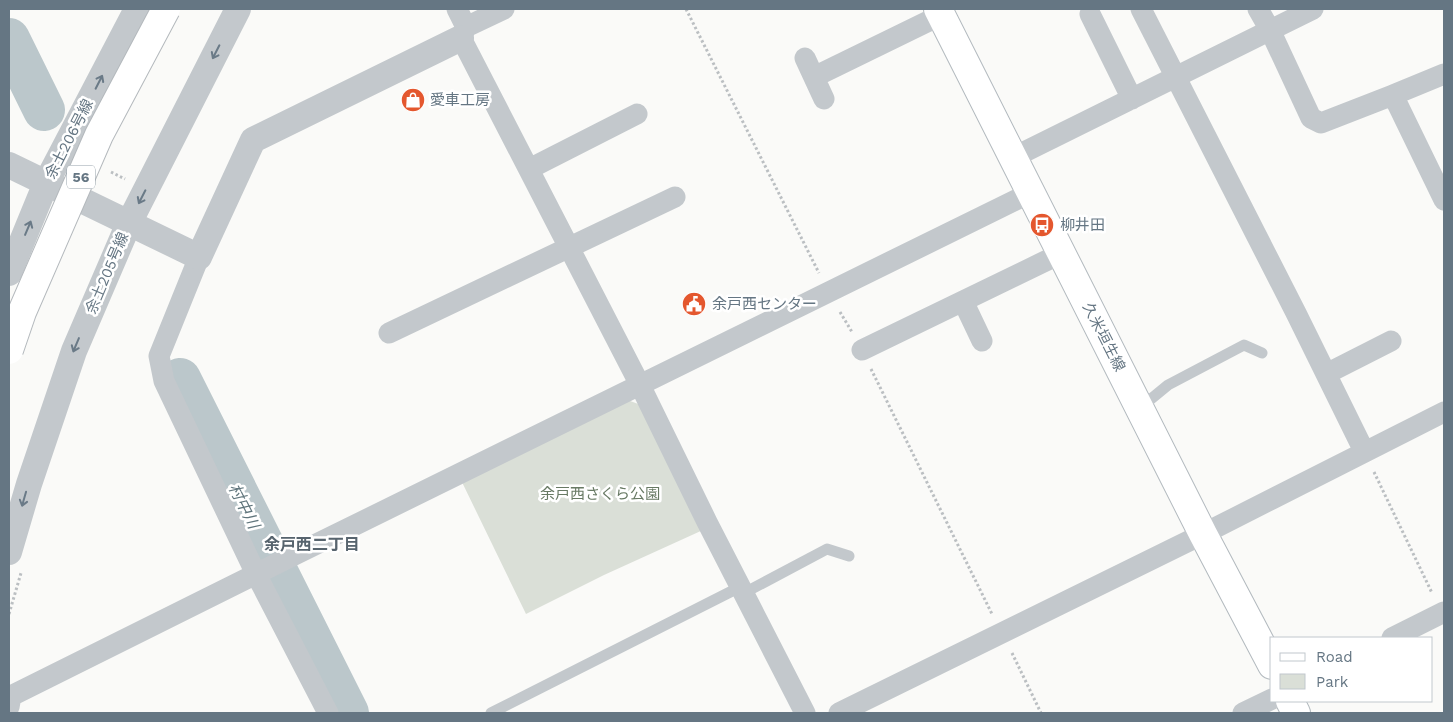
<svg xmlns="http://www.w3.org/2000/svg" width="1453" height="722" viewBox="0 0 1453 722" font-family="'Work Sans','Noto Sans JP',sans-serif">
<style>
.green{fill:#dadfd7}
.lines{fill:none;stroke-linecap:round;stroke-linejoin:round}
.river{stroke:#bbc7cb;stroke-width:42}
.secondary-casing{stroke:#b3babf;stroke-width:30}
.path{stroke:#bbbfc2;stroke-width:3;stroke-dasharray:2.5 2.5;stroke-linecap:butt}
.service{stroke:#c3c8cc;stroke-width:11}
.minor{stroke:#c3c8cc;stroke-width:21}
.tertiary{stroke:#c3c8cc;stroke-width:26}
.secondary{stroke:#fff;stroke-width:28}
.motorway-bridge-casing{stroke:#b4b9bd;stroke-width:30;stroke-linecap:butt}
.motorway-bridge{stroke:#fff;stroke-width:28}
.oneway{stroke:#6a7a87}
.labels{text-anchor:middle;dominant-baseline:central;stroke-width:5;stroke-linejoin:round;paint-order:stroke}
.shield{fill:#fff;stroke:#939fa8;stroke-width:1}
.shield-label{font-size:14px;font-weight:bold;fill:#657683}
.poi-label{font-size:15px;fill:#657683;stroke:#fff;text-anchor:start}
.street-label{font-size:15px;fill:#657683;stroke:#fff}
.park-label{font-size:15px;fill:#687a64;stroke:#fff}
.water-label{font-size:16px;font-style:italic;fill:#60757c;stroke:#fff}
.neighbourhood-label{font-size:16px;font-weight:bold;fill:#57646e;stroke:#fff}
</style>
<rect width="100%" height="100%" fill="#fafaf8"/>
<path class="green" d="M622 398 641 405 703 530 604 575 526 614 460 478Z"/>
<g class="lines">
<path class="river" d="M9 39 44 110
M180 379 348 713"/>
<g class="secondary-casing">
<path id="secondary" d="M938 9 1203 534 1272 665
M1290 701 1296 713"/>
</g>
<path class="path" d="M686 9 819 273
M111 172 125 179
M840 312 852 332
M871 369 992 614
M1374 472 1432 593
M9 614 21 573
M1012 653 1041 713"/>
<path class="service" d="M1140 408 1168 385 1244 345 1262 353
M744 593 827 549 849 556
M491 713 740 587"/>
<path class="minor" d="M457 9 466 27
M504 9 466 27 461 38 640 385 707 522 805 713
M1141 9 1296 313 1364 451
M1258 9 1270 30 1311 118 1321 123 1393 95 1444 200
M1090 14 1132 99
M805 58 824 99
M814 77 941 15
M1393 95 1444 74
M1014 157 1313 9
M529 169 637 114
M199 257 159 356 164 381 256 574 328 713
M963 301 982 341
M389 333 675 197
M862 350 1062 253
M1326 374 1391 341
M1392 638 1444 612
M9 707 11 696 284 560 1032 192
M839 713 1203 534 1444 412
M1243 713 1272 699"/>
<path class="tertiary" d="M9 165 199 257 253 140 461 38
M9 273 46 183 137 9
M9 552 29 484 74 351 129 223 238 9"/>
<use href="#secondary" class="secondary"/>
<g class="motorway-bridge-casing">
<path id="motorway-bridge" d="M9 350 22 312 99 135 166 9"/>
</g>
<use href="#motorway-bridge" class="motorway-bridge"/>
</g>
<defs><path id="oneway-shaft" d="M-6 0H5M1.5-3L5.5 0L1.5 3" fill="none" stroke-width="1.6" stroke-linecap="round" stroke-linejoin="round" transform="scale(1.25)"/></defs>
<g class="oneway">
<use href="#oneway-shaft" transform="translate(216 52) rotate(117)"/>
<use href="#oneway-shaft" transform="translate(99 82) rotate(-63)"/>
<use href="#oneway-shaft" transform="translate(142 197) rotate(117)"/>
<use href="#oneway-shaft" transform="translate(28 228) rotate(-67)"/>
<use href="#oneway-shaft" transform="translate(76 345) rotate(113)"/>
<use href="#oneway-shaft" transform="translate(24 499) rotate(106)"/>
</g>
<defs>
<g id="shop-disc" transform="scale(1.25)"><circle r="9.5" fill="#e4572e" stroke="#fff"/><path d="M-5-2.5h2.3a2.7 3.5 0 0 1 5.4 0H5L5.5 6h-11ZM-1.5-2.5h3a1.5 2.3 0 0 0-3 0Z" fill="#fff"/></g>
<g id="bus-disc" transform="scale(1.25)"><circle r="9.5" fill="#e4572e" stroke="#fff"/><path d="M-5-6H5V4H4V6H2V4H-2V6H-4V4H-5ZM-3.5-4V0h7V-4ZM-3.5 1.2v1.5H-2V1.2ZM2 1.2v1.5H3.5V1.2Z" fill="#fff"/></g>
<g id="civic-disc" transform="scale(1.25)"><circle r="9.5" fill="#e4572e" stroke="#fff"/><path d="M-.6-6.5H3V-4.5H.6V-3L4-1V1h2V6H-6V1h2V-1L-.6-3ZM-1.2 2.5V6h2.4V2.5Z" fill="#fff"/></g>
</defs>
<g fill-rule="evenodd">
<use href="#shop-disc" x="413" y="100"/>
<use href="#bus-disc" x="1042" y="225"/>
<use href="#civic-disc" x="694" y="304"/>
</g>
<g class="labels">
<rect class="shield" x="67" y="165.5" width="28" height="23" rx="4"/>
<g class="shield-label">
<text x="81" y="177">56</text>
</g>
<g class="poi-label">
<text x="430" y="100">愛車工房</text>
<text x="1060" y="225">柳井田</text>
<text x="712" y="304">余戸西センター</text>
</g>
<g class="street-label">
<text transform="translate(69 139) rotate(-63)">余土206号線</text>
<text transform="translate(107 273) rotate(-67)">余土205号線</text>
<text transform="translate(1104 337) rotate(63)">久米垣生線</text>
</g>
<g class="park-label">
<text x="600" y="494">余戸西さくら公園</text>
</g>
<g class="water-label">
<text transform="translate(244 506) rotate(63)">村中川</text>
</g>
<g class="neighbourhood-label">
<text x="312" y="544">余戸西二丁目</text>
</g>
</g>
<rect width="1453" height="722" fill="none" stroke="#657683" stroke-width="20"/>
<rect x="1270" y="637" width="162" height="65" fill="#ffffff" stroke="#c1c8cd"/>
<rect x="1280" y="653" width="25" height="8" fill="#ffffff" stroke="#c1c8cd"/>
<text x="1316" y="662" font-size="15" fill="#657683">Road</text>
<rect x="1280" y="674" width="25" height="15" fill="#dadfd7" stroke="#c1c8cd"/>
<text x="1316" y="687" font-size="15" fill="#657683">Park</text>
</svg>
